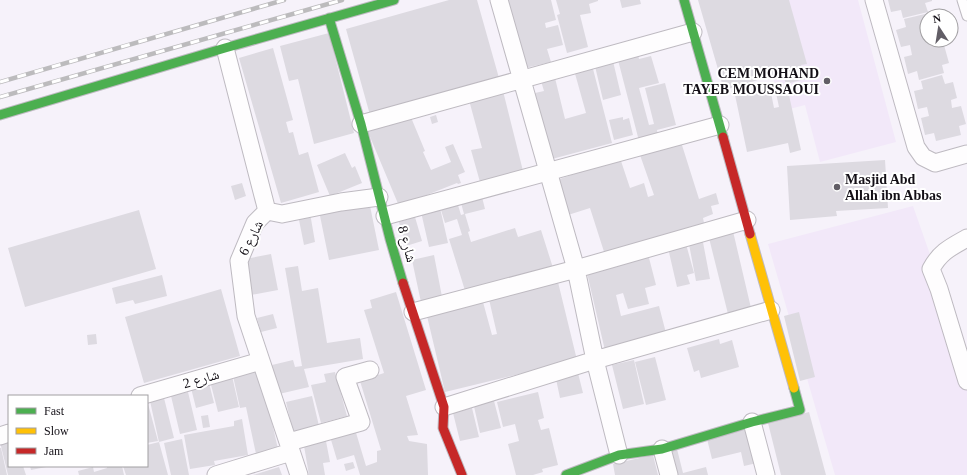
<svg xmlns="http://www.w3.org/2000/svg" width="967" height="475" viewBox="0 0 967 475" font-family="'Times New Roman','Noto Naskh Arabic',serif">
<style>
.built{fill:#f2e8f9}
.building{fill:#dddae1}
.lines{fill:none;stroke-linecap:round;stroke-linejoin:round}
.lane-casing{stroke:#bebac1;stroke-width:11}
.street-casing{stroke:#bebac1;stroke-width:19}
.fast-casing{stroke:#bebac1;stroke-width:11}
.slow-casing{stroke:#bebac1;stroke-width:11}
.jam-casing{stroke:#bebac1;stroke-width:11}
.lane{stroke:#fefdfe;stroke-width:9}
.street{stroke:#fefdfe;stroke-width:17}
.fast{stroke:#4caf50;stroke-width:9}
.slow{stroke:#ffc107;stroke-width:9}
.jam{stroke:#c62828;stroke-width:9}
.rail-casing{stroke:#bcbbbd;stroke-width:4.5}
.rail{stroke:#fff;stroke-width:3;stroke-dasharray:9;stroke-linecap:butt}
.poi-dot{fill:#625e66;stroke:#fff;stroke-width:1.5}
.labels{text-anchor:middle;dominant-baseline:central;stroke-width:4;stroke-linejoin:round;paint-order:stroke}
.poi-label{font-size:14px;font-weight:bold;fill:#130f16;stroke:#fff;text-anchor:end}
.street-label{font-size:14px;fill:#130f16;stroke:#fff}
</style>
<rect width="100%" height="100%" fill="#f6f2fa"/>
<path class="built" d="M699 0H858L896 142 820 162 805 105 782 111 772 74 723 87Z
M913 206 967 360V475H835L768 244Z"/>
<path class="building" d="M449 0H477L499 78 370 115 346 29Z
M508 0H551L556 20 545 23 546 28 558 25 563 45 547 49 551 62 525 68Z
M556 0H598V1L589 4 591 13 580 15 588 47 567 53 557 15 560 14Z
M620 0H640L641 4 622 8Z
M698 0H789L807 64 801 65 805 79 786 84 782 73 724 90Z
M888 0H932V1L925 3 928 12 903 18 901 10 891 12Z
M925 14 927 21V40H934L935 47 944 45 949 63 942 65 944 73 919 80 917 71 908 74 904 57 912 55 910 45 901 47 896 30 906 27 904 19Z
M329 33 354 133 314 144 298 79 289 81 280 46Z
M273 48 293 120 286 122 289 133 293 132 299 155 308 152 319 192 281 203 239 58Z
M638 54 639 59 651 56 659 83 639 88 649 125 654 124 645 88 665 83 676 125 657 130 658 136 639 141 618 60Z
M612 57 621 95 603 100 594 62Z
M592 65 612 143 552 159 535 93 544 91 541 81 555 78 565 119 586 113 574 70Z
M942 75 945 84 953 82 957 98 951 100 952 108 961 106 966 124 959 126 961 135 936 141 934 133 925 135 921 118 929 116 927 107 918 109 914 91 923 89 921 81Z
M787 86 801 150 790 153 788 143 747 152 735 95 770 88 774 108 779 107 775 88Z
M503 91 523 171 480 182 471 150 482 148 469 100Z
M410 115 425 151 423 152 431 170 451 162 445 147 453 144 465 172 458 175 461 183 458 184 457 183 399 206 368 132Z
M436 115 438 122 432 124 430 117Z
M623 117V120L629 118 633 135 614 140 609 120Z
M681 142 699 199 716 193 719 204 711 206 713 214 703 218 704 223 606 258 590 208 568 215 557 180 620 158 630 188 644 183 648 197 654 195 640 155Z
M345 153 352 168 355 166 362 183 330 196 317 165Z
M885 160 888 208 836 211 837 216 790 220 787 166Z
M242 183 246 196 235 200 231 186Z
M482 197 485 209 465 214 470 231 468 232 471 242 515 228 518 237 541 230 554 271 467 297 449 239 462 235 457 219 445 223 441 210 458 205 461 215 464 214 461 203Z
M369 201 379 250 329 260 319 211Z
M440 208 448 243 429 247 421 212Z
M139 210 156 269 25 307 8 248Z
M310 213 315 242 304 245 298 215Z
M415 217 422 241 406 246 399 222Z
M732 227 751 308 728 314 708 234Z
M702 237 710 279 696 281 688 239Z
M686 244 694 273 687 275 690 284 677 287 668 248Z
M271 254 278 290 251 295 245 259Z
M648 254 656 285 645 288 649 304 628 309 623 293 616 295 621 316 659 306 666 333 606 355 587 273 628 263 627 259Z
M434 255 443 302 422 307 412 260Z
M298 266 302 291 318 288 327 343 360 338 363 359 304 369 309 387 279 394 272 365 293 360 295 367 302 366 285 268Z
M162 275 167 296 135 304 133 300 116 304 112 288Z
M557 278 577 360 445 392 427 316 483 302 492 335 497 334 488 295Z
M221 289 240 356 144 383 125 317Z
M396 292 426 390 406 396 418 435 407 436 409 441 427 444 428 475H360L354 455 337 460 329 433 354 426 366 466 377 462V451L381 450 360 381 384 373 364 310 372 308 370 300Z
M799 312 815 377 800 381 784 316Z
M273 314 277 328 261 332 257 318Z
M96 334 97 344 88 345 87 335Z
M719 339 720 344 732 340 739 367 701 378 699 370 694 372 687 348Z
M655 357 666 400 646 405 635 362Z
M634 360 644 404 623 409 612 365Z
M260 370 278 449 256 454 246 407 240 408 233 376Z
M335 372 347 416 321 423 311 385 326 382 324 374Z
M578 373 583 393 560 398 556 379Z
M232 376 239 407 218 412 210 381Z
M208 379 214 403 196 408 190 384Z
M188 392 197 430 180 434 171 396Z
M538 392 544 418 538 420 541 430 549 428 558 465 542 469 543 472 533 475H516L508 444 519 441 515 424 503 427 497 402Z
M312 396 319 426 293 432 286 402Z
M493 397 501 428 480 433 473 402Z
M164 398 174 438 159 442 150 401Z
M147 400 158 441 147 443Z
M472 408 479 437 460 441 453 413Z
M809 412 826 475H781L768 423Z
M208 415 210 427 203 428 201 416Z
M242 419 248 455 214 461 215 465 190 469 184 435 234 426V421Z
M749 429 757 463 744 466 741 452 712 459 707 439Z
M325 436 330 462 323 463 325 475H309L303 440Z
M9 439V466H23L26 475H8L0 442Z
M182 439 189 475H171L164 443Z
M159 442 168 475H126L123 466H147V445Z
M0 448H1L7 475H0Z
M677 449 683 473 706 467 708 475H678L672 451Z
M653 455 658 475H615L613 464Z
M353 462 355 468 346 471 344 464Z
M30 466H46V467L31 470Z
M107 466H122L124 475H79L78 471 93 467 94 472 107 468Z
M279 467 282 475H253Z"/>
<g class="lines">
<g class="lane-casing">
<path id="lane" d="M962 0 967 16"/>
</g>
<g class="street-casing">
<path id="street" d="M499 0 576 269 595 360 619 455
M874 0 916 147 923 157 935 163 967 154
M225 48 267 211 255 223 239 261 246 316 299 475
M361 124 693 32
M267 211 282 214 341 202 379 197
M385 216 720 125
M967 238C951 247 940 252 931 269L939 289 967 381
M413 312 576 269 747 220
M140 396 261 361
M444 407 595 360 771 310
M752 422 766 475
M0 436 9 433
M289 442 361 422 345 377 370 370
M662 449 669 475
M216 475 291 452"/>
</g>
<g class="fast-casing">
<path id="fast" d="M684 0 723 137
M329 18 361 124 390 239 403 283
M0 115 225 48 394 0
M566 475 619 455 662 449 752 422 800 410 794 388"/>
</g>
<g class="slow-casing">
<path id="slow" d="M750 234 794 388"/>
</g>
<g class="jam-casing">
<path id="jam" d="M723 137 750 234
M403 283 444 407 443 428 462 475"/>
</g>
<use href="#lane" class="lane"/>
<use href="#street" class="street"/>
<use href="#fast" class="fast"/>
<use href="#slow" class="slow"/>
<use href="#jam" class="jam"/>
<g class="rail-casing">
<path id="rail" d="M0 82 284 0
M0 97 342 0"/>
</g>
<use href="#rail" class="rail"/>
</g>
<g class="poi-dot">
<circle cx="827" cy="81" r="4"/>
<circle cx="837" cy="187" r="4"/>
</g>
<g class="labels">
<g class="poi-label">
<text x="819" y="73">CEM MOHAND<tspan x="819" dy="16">TAYEB MOUSSAOUI</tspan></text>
<text x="845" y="179" text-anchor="start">Masjid Abd<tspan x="845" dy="16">Allah ibn Abbas</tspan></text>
</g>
<g class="street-label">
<text transform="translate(251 238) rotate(-63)">شارع 6</text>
<text transform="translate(407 244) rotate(75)">شارع 8</text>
<text transform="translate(201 379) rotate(-16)">شارع 2</text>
</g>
</g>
<rect x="8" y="395" width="140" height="72" fill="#ffffff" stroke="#a19fa2"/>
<rect x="16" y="408" width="20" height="6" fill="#4caf50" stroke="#a19fa2"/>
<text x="44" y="415" font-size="12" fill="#130f16">Fast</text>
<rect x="16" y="428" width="20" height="6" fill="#ffc107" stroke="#a19fa2"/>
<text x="44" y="435" font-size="12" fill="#130f16">Slow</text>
<rect x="16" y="448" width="20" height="6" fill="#c62828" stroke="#a19fa2"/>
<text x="44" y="455" font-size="12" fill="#130f16">Jam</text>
<g transform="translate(939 28) rotate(348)"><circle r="19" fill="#ffffff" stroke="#a19fa2"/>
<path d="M0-3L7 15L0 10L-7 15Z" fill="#625e66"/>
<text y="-6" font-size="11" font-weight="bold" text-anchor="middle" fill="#130f16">N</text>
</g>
</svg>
